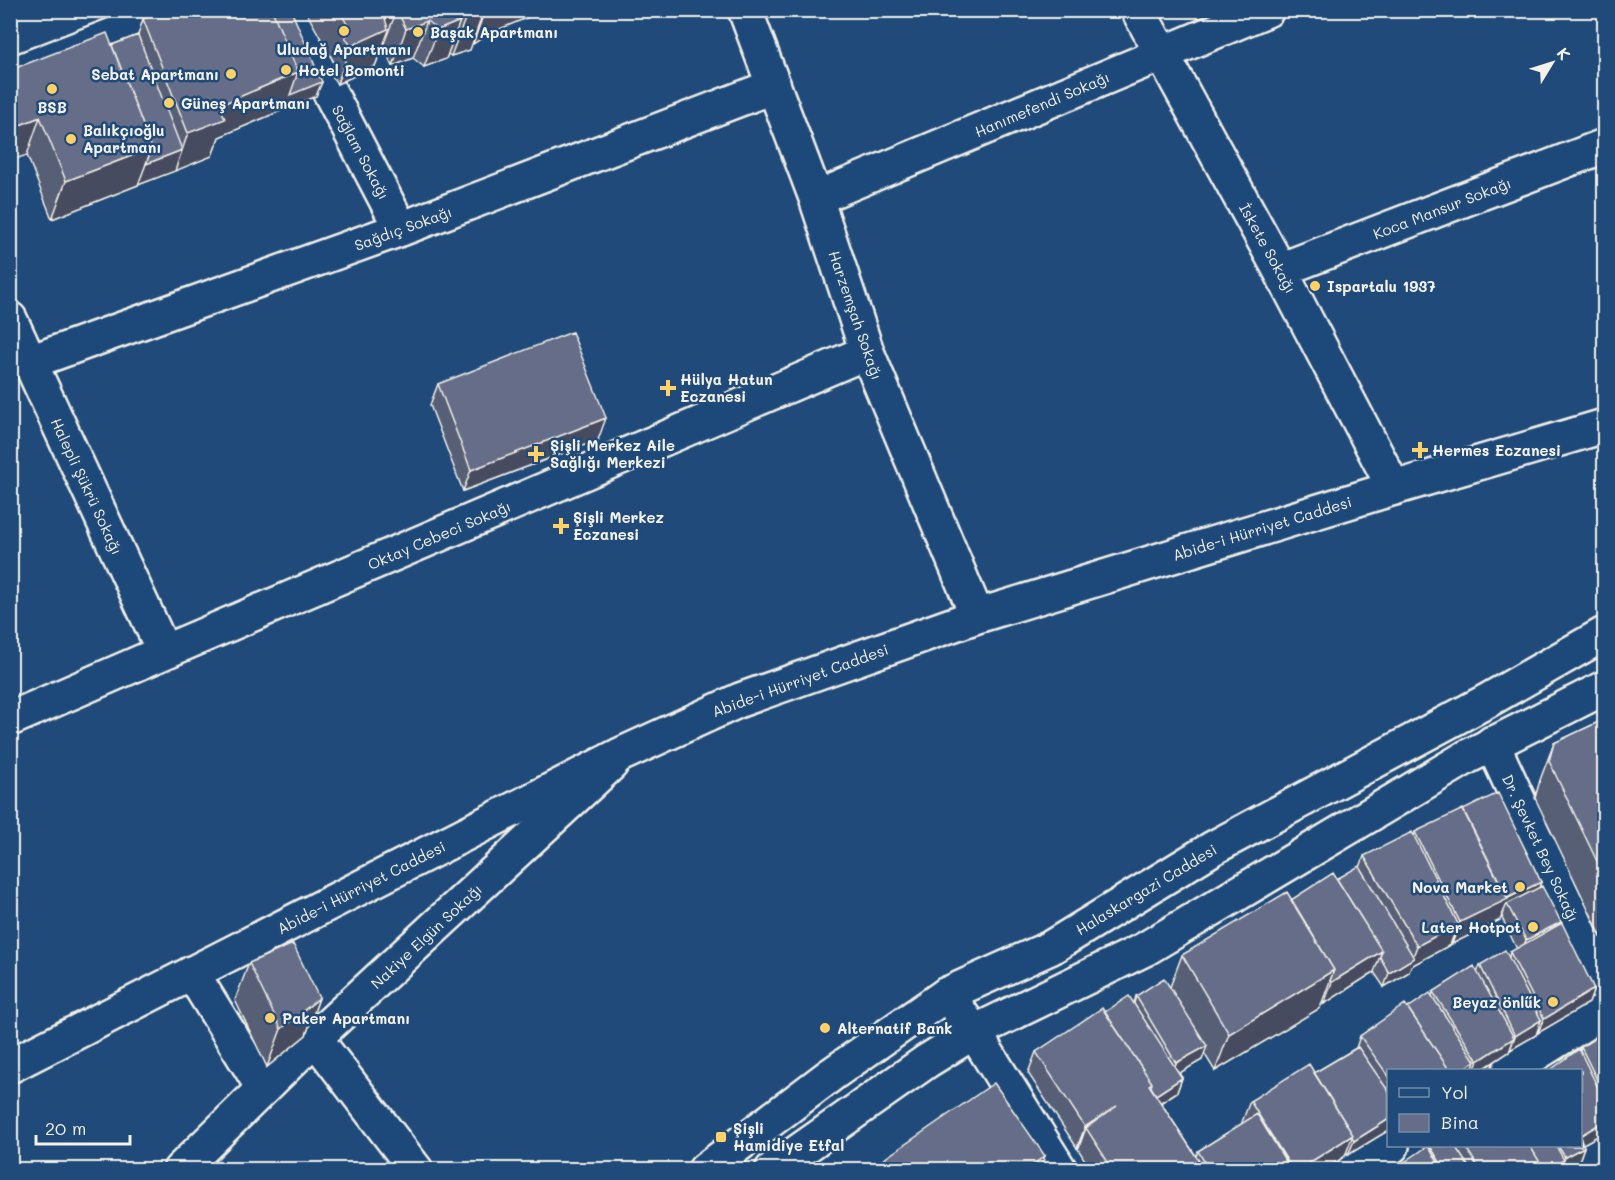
<svg xmlns="http://www.w3.org/2000/svg" width="1615" height="1180" viewBox="0 0 1615 1180" font-family="Mali,sans-serif">
<style>
.lines{fill:none;stroke-linecap:round;stroke-linejoin:round}
.minor-casing{stroke:#f4f1e8;stroke-width:38}
.major-casing{stroke:#f4f1e8;stroke-width:38}
.minor{stroke:#1f4a7a;stroke-width:33}
.major{stroke:#1f4a7a;stroke-width:33}
.wall{fill:#575e75;stroke:#f4f1e8;stroke-width:1.5;fill-rule:evenodd}
.shaded-wall{fill:#474c5f;stroke:#f4f1e8;stroke-width:1.5}
.building{fill:#656d88;stroke:#f4f1e8;stroke-width:1.5}
.poi-dot{fill:#ffd166;stroke:#1f4a7a;stroke-width:2}
.labels{text-anchor:middle;dominant-baseline:central;stroke-width:5;stroke-linejoin:round;paint-order:stroke}
.poi-label{font-size:15px;font-weight:bold;fill:#f4f1e8;stroke:#1f4a7a;text-anchor:start}
.street-label{font-size:15px;fill:#f4f1e8;stroke:#1f4a7a}
</style>
<rect width="100%" height="100%" fill="#1f4a7a"/>
<filter id="ink" filterUnits="userSpaceOnUse"><feTurbulence type="fractalNoise" baseFrequency=".0167" numOctaves="2"/><feDisplacementMap in="SourceGraphic" scale="12" xChannelSelector="R" yChannelSelector="G"/><feConvolveMatrix kernelMatrix="1 2 1 2 8 2 1 2 1" color-interpolation-filters="sRGB"/></filter>
<g filter="url(#ink)">
<g class="lines">
<g class="minor-casing">
<path id="minor" d="M287 10 401 229
M745 10 816 198 867 352 977 616
M1138 10 1280 270 1394 488
M10 75 178 10
M816 198 1267 10
M1280 270 1604 146
M10 319 164 652
M30 362 401 229 774 86
M10 719 164 652 867 352
M1492 743 1604 985
M192 973 263 1088
M947 994 974 1032 1060 1170
M315 1038 416 1170
M1510 1070 1604 1011
M180 1170 315 1038 611 764
M1354 1170 1392 1146"/>
</g>
<g class="major-casing">
<path id="major" d="M10 1066 622 754 740 700 977 616 1394 488 1604 426
M705 1170 832 1074 947 994 1050 948 1213 848 1485 702 1604 634
M772 1170 927 1061 974 1032 1145 949 1467 757 1604 688"/>
</g>
<use href="#minor" class="minor"/>
<use href="#major" class="major"/>
</g>
<path class="wall" d="M305 10H545L488 34 473 44 472 43 470 50 451 56 448 54 446 59 424 67 413 58 393 66 383 47 375 66 337 84 331 74 335 64Z
M143 19 322 82 316 96 219 137 212 156 52 219 27 155 10 70 112 45 138 35Z
M438 384 598 440 463 491 430 405Z
M1605 719V944L1535 798 1540 780 1554 743Z
M1463 810 1541 882 1539 888 1561 922 1560 924 1594 989 1589 1003 1538 1033 1537 1031 1536 1035 1510 1050 1509 1052 1480 1071H1389V1130L1348 1155 1347 1153 1345 1156 1324 1170H1091L1078 1149 1079 1147 1077 1148 1028 1073 1036 1052 1105 1012 1134 1003 1136 996 1170 987 1182 955 1291 900 1360 868 1364 856 1414 836 1415 832ZM1504 912 1502 918 1517 949 1510 952 1509 957 1480 965 1477 973 1433 992 1432 996 1408 1008 1360 1036 1356 1048 1314 1073 1250 1101 1242 1122 1243 1123 1198 1151 1196 1156 1161 1103 1177 1092 1182 1078 1179 1073 1202 1060 1204 1053 1215 1071 1320 1008 1323 1002 1324 1004 1374 972 1384 987 1409 972 1411 966 1450 945 1451 942 1452 944 1500 920 1503 913Z
M249 963 319 998 306 1035 267 1067 235 1000Z
M1605 1032V1132L1583 1144 1584 1147 1579 1161 1563 1170H1393L1429 1148 1430 1146H1581L1580 1051 1581 1047Z
M1604 1153 1605 1170H1600L1599 1167Z"/>
<path class="shaded-wall" d="M485 10H545L488 34 473 44Z
M483 13 470 50 451 56 465 19Z
M395 15 375 66 337 84 351 46 385 18Z
M427 21 413 58 393 66 406 29Z
M460 21 446 59 424 67 438 30Z
M298 72 322 82 316 96 219 137 212 156 175 171 188 133 220 105Z
M40 117 27 155 10 161V129Z
M152 148 138 185 52 219 66 181Z
M182 150 175 171 138 185 146 164Z
M606 418 598 440 463 491 471 470Z
M1541 882 1536 896 1507 904 1500 920 1452 944 1460 922Z
M1561 922 1556 936 1520 955 1526 940Z
M1458 924 1450 945 1411 966 1409 972 1384 987 1389 973 1412 959 1417 946Z
M1382 951 1374 972 1324 1004 1332 982Z
M1334 970 1320 1008 1215 1071 1229 1034Z
M1594 989 1589 1003 1538 1033 1544 1019Z
M319 998 306 1035 267 1067 281 1029Z
M1541 1020 1536 1035 1510 1050 1515 1036Z
M1514 1038 1509 1052 1480 1071H1474L1478 1061Z
M1207 1046 1202 1060 1171 1078 1176 1063Z
M1475 1061 1472 1071H1461Z
M1182 1078 1177 1092 1150 1109 1156 1095Z
M1117 1106 1086 1128 1079 1147 1077 1148 1085 1127Z
M1389 1119V1130L1348 1155 1354 1141Z
M1605 1121V1132L1574 1149 1581 1146V1135Z
M1353 1135 1345 1156 1324 1170H1298Z
M1584 1147 1579 1161 1563 1170H1547L1564 1160 1565 1157Z
M1045 1156 1040 1170H1025Z
M1541 1164 1539 1170H1533Z"/>
<path class="building" d="M165 10H272L298 72 220 105 225 119 188 133 143 19Z
M272 10H291L322 82 290 95 298 72Z
M339 10H393L395 15 385 18 388 29 351 46 345 37 351 31Z
M397 10H482L483 13 465 19 457 15 460 21 438 30 427 21 406 29Z
M107 33 152 148 66 181 40 117 10 129V70Z
M138 35 182 150 146 164 152 148 112 45Z
M572 332 606 418 471 470 438 384Z
M1605 719V878L1549 761 1554 743Z
M1498 793 1541 882 1507 898 1463 810Z
M1463 809 1508 899 1460 922 1415 832Z
M1412 832 1458 924 1417 946 1364 856Z
M1359 866 1414 958 1389 973 1380 957 1382 951 1337 879Z
M1333 873 1382 951 1332 982 1330 981 1334 970 1291 900Z
M1542 886 1561 922 1526 940 1507 904Z
M1287 892 1334 970 1229 1034 1182 955Z
M1562 923 1594 989 1544 1019 1510 952Z
M293 944 319 998 281 1029 249 963Z
M1505 950 1541 1020 1515 1036 1480 965Z
M1474 966 1514 1038 1478 1061 1433 992Z
M1164 978 1207 1046 1176 1063 1136 996Z
M1430 993 1475 1061 1461 1071H1450L1408 1008Z
M1129 996 1182 1078 1156 1095 1151 1087 1152 1083 1105 1012Z
M1405 1004 1450 1071H1389V1077L1360 1036Z
M1102 1008 1152 1083 1149 1085 1205 1170H1113L1086 1128 1117 1106 1085 1127 1036 1052Z
M1605 1032V1096L1581 1047Z
M1358 1047 1389 1092V1119L1354 1141 1352 1138 1353 1135 1314 1073Z
M1579 1049 1605 1102V1121L1581 1135V1071H1549Z
M1309 1064 1353 1135 1298 1170H1293L1250 1101Z
M994 1083 1045 1156 1025 1170H868Z
M1257 1114 1291 1170H1209L1198 1151Z
M1581 1140 1584 1147 1565 1157 1558 1146H1581Z
M1428 1146 1443 1170H1393Z
M1430 1146H1455L1471 1170H1445Z
M1465 1146H1530L1541 1164 1533 1170H1480Z
M1530 1146H1556L1564 1160 1547 1170H1541L1540 1167 1541 1164Z
M864 1166 867 1170H859Z"/>
</g>
<g class="poi-dot">
<circle cx="344" cy="31" r="6"/>
<circle cx="418" cy="32" r="6"/>
<circle cx="286" cy="70" r="6"/>
<circle cx="231" cy="74" r="6"/>
<circle cx="52" cy="89" r="6"/>
<circle cx="169" cy="103" r="6"/>
<circle cx="71" cy="139" r="6"/>
<circle cx="1315" cy="286" r="6"/>
<path d="M665 379h6v6h6v6h-6v6h-6v-6h-6v-6h6z"/>
<path d="M1417 441h6v6h6v6h-6v6h-6v-6h-6v-6h6z"/>
<path d="M533 445h6v6h6v6h-6v6h-6v-6h-6v-6h6z"/>
<path d="M558 517h6v6h6v6h-6v6h-6v-6h-6v-6h6z"/>
<circle cx="1520" cy="887" r="6"/>
<circle cx="1533" cy="927" r="6"/>
<circle cx="1553" cy="1002" r="6"/>
<circle cx="270" cy="1018" r="6"/>
<circle cx="825" cy="1028" r="6"/>
<rect x="715" y="1131" width="12" height="12" rx="3"/>
</g>
<g class="labels">
<g class="poi-label">
<text x="430" y="32">Başak Apartmanı</text>
<text x="344" y="49" text-anchor="middle">Uludağ Apartmanı</text>
<text x="298" y="70">Hotel Bomonti</text>
<text x="219" y="74" text-anchor="end">Sebat Apartmanı</text>
<text x="181" y="103">Güneş Apartmanı</text>
<text x="52" y="107" text-anchor="middle">BSB</text>
<text x="83" y="130">Balıkçıoğlu<tspan x="83" dy="17">Apartmanı</tspan></text>
<text x="1327" y="286">Ispartalu 1937</text>
<text x="680" y="379">Hülya Hatun<tspan x="680" dy="17">Eczanesi</tspan></text>
<text x="550" y="445">Şişli Merkez Aile<tspan x="550" dy="17">Sağlığı Merkezi</tspan></text>
<text x="1432" y="450">Hermes Eczanesi</text>
<text x="573" y="517">Şişli Merkez<tspan x="573" dy="17">Eczanesi</tspan></text>
<text x="1508" y="887" text-anchor="end">Nova Market</text>
<text x="1521" y="927" text-anchor="end">Later Hotpot</text>
<text x="1541" y="1002" text-anchor="end">Beyaz önlűk</text>
<text x="282" y="1018">Paker Apartmanı</text>
<text x="837" y="1028">Alternatif Bank</text>
<text x="733" y="1128">Şişli<tspan x="733" dy="17">Hamidiye Etfal</tspan></text>
</g>
<g class="street-label">
<text transform="translate(1042 104) rotate(-23)">Hanımefendi Sokağı</text>
<text transform="translate(361 152) rotate(62)">Sağlam Sokağı</text>
<text transform="translate(1442 208) rotate(-21)">Koca Mansur Sokağı</text>
<text transform="translate(403 228) rotate(-20)">Sağdıç Sokağı</text>
<text transform="translate(1268 248) rotate(61)">İskete Sokağı</text>
<text transform="translate(856 315) rotate(71)">Harzemşah Sokağı</text>
<text transform="translate(87 486) rotate(65)">Halepli Şükrü Sokağı</text>
<text transform="translate(1262 528) rotate(-17)">Abide-i Hürriyet Caddesi</text>
<text transform="translate(439 535) rotate(-23)">Oktay Cebeci Sokağı</text>
<text transform="translate(800 680) rotate(-20)">Abide-i Hürriyet Caddesi</text>
<text transform="translate(1541 848) rotate(65)">Dr. Şevket Bey Sokağı</text>
<text transform="translate(361 887) rotate(-27)">Abide-i Hürriyet Caddesi</text>
<text transform="translate(1146 889) rotate(-31)">Halaskargazi Caddesi</text>
<text transform="translate(426 936) rotate(-43)">Nakiye Elgün Sokağı</text>
</g>
</g>
<rect width="1615" height="1180" fill="none" stroke="#1f4a7a" stroke-width="36"/>
<rect x="18" y="18" width="1579" height="1144" fill="none" stroke="#f4f1e8" stroke-width="2" filter="url(#ink)"/>
<rect x="1387" y="1069" width="195" height="78" fill="#1f4a7a" stroke="#748da6" stroke-width="1.5"/>
<rect x="1399" y="1088" width="30" height="9" fill="#1f4a7a" stroke="#748da6" stroke-width="1.5"/>
<text x="1441" y="1099" font-size="18" fill="#f4f1e8">Yol</text>
<rect x="1399" y="1114" width="30" height="18" fill="#656d88" stroke="#748da6" stroke-width="1.5"/>
<text x="1441" y="1129" font-size="18" fill="#f4f1e8">Bina</text>
<g transform="translate(1552 63) rotate(52)" stroke="#1f4a7a" stroke-width="4.5" paint-order="stroke">
<path d="M0-4.5L10 22L0 15L-10 22Z" fill="#f4f1e8"/>
<text y="-9" font-size="16" font-weight="bold" text-anchor="middle" fill="#f4f1e8">K</text>
</g>
<path d="M36 1135v9h94v-9" fill="none" stroke="#f4f1e8" stroke-width="3"/>
<text x="45" y="1135" font-size="18" fill="#f4f1e8" stroke="#1f4a7a" stroke-width="4.5" paint-order="stroke">20 m</text>
</svg>
